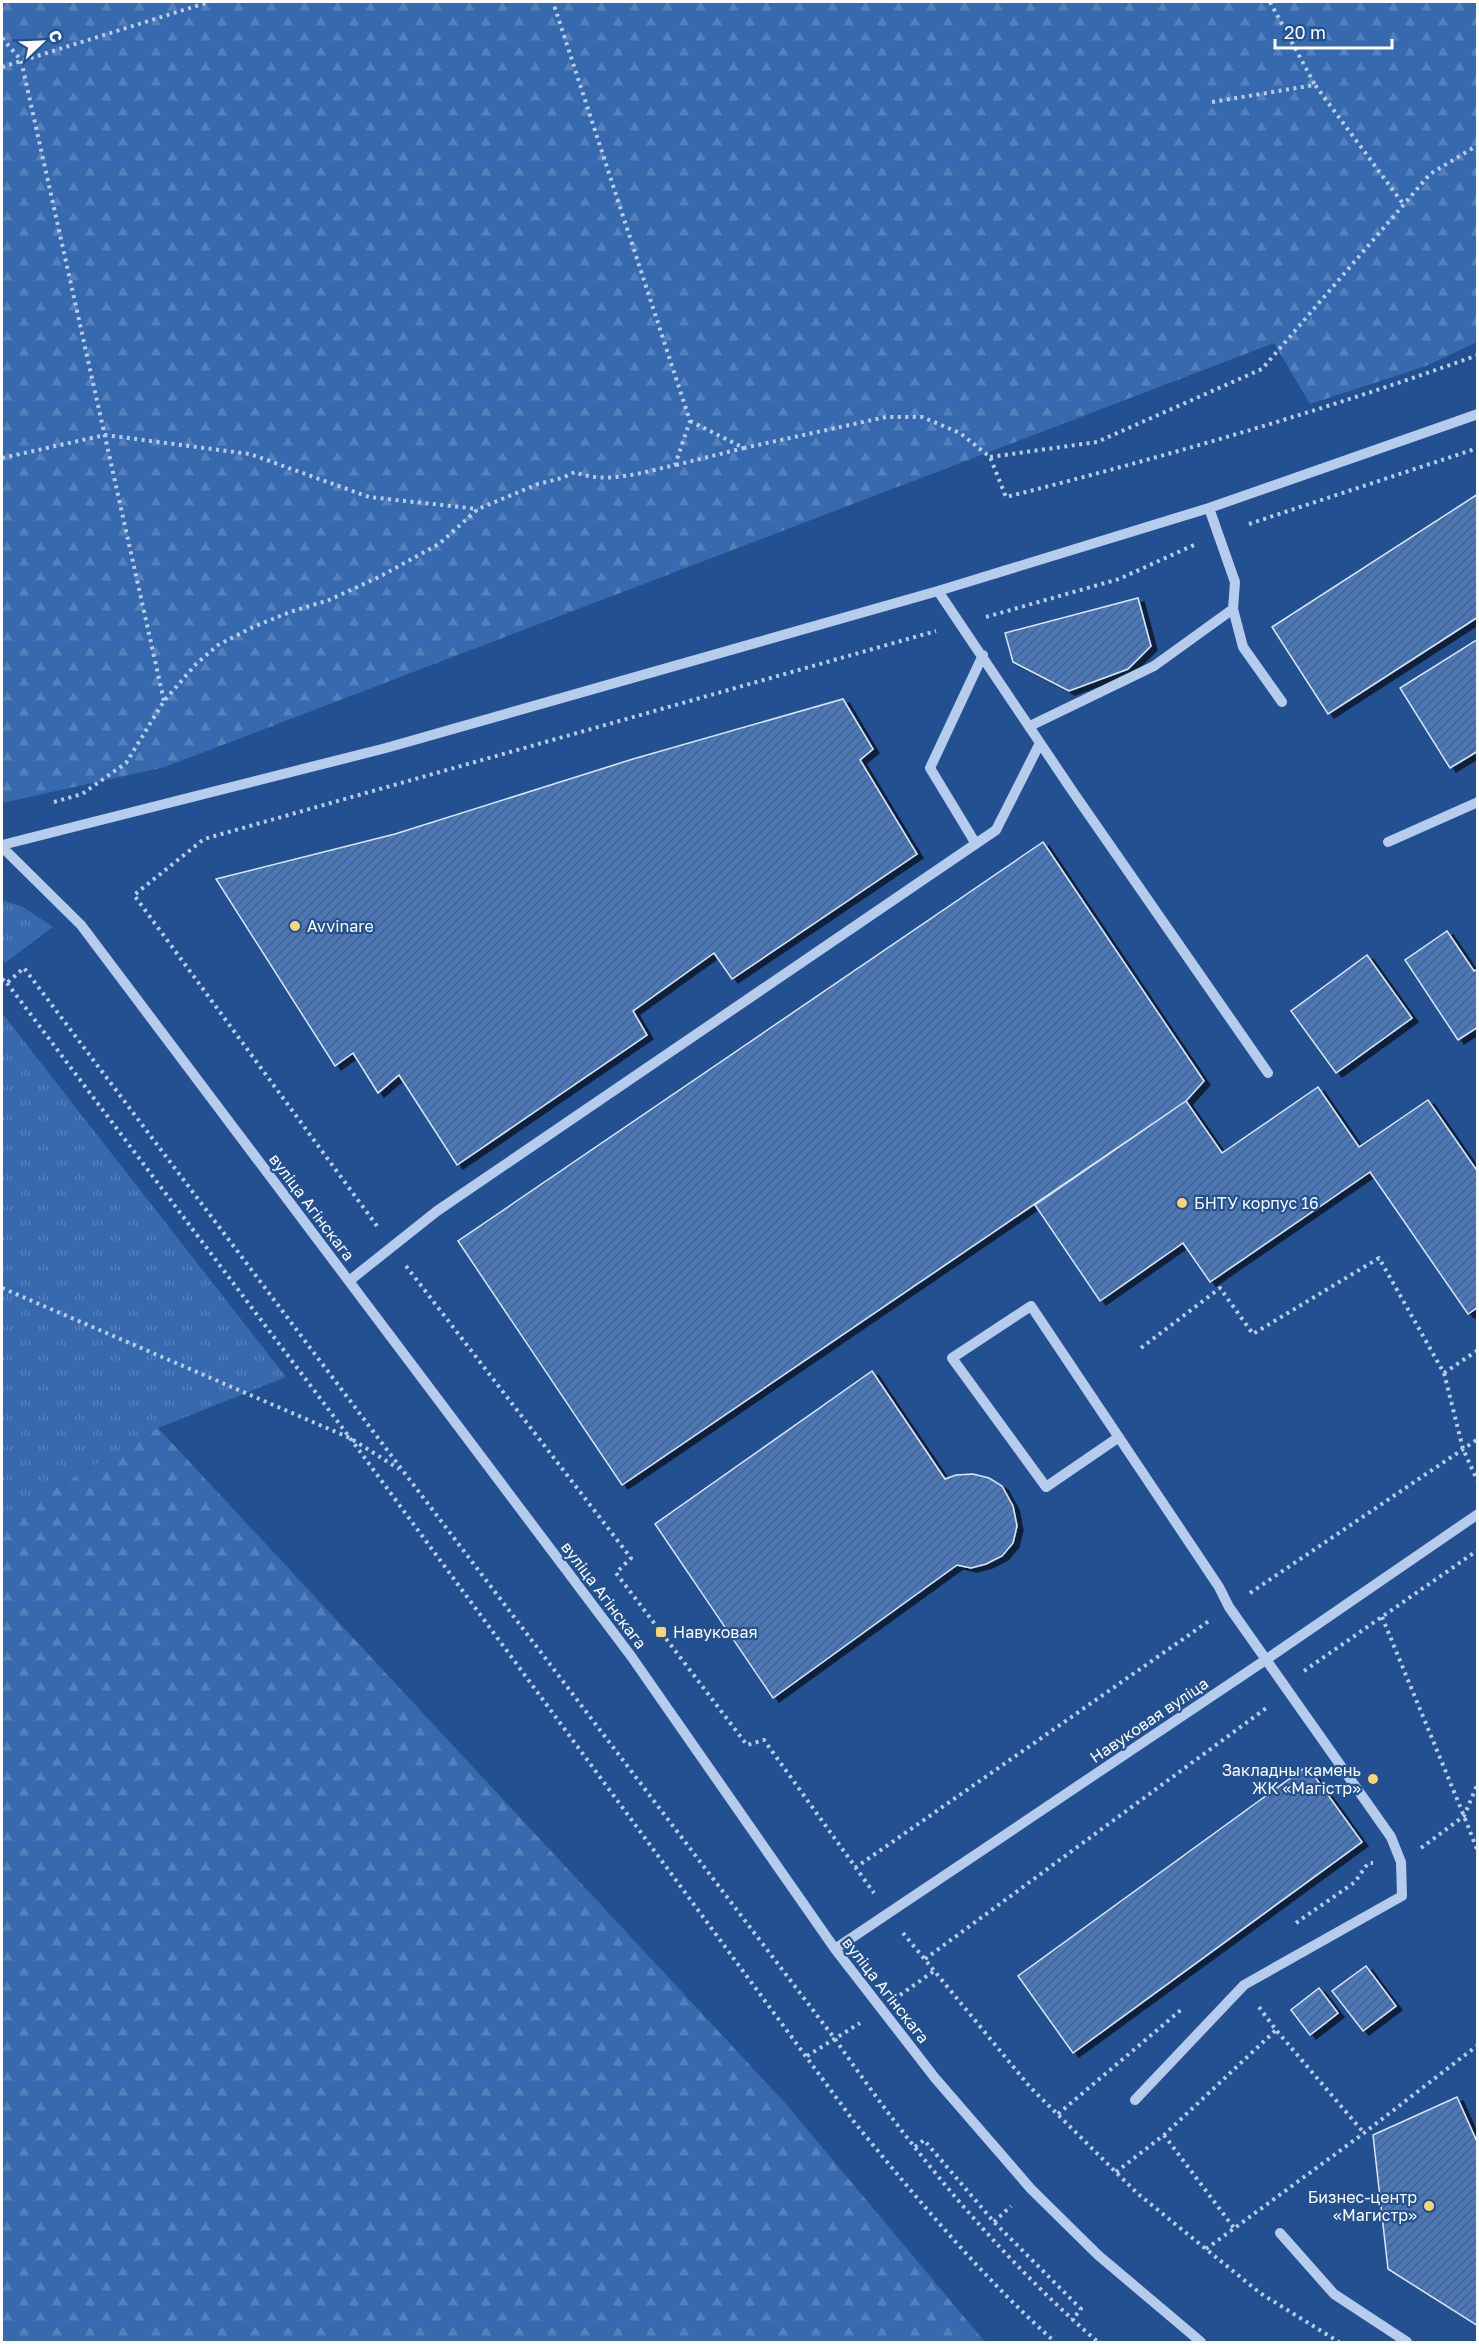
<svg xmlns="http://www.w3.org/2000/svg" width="1479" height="2344" viewBox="0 0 1479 2344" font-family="'Golos Text',sans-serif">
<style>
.grass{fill:url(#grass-tufts)}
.forest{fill:url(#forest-firs)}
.building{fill:url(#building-hatch);stroke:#dae7f9;stroke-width:1.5;filter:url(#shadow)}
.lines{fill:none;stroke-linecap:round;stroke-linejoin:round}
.path{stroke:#b5ccec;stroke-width:4;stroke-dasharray:3 4.5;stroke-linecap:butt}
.minor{stroke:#b5ccec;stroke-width:10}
.poi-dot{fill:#f8d677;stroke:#235091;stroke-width:2}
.labels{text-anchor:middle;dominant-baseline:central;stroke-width:4.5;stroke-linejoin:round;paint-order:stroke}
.poi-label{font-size:16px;fill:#fff;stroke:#235091;text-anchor:start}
.street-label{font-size:16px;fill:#fff;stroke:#235091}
</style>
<defs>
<pattern id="grass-tufts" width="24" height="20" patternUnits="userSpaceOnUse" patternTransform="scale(1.5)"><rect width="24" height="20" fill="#3769ae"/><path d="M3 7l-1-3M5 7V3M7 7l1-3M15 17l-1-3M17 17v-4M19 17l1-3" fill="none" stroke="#5580ba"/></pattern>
<pattern id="forest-firs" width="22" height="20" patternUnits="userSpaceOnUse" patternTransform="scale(1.5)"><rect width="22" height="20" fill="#3769ae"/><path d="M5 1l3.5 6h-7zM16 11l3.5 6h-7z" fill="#5580ba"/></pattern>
<pattern id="building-hatch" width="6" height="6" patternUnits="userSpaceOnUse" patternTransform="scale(1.5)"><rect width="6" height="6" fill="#4b78b8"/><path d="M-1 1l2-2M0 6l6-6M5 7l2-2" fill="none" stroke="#4c6282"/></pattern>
<filter id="shadow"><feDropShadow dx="6" dy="4" stdDeviation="0" flood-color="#0009"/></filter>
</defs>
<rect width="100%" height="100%" fill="#235091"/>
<path class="grass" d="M2 900 23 907 53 927 5 963 2 959Z
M2 1013 286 1377 158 1428 2 1520Z"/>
<path class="forest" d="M2 2H1477V342L1426 366 1310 404 1274 343 165 767 2 803Z
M158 1428 786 2104 985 2342H2V1520Z"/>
<path class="building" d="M1478 494V617L1328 714 1272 627Z
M1138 598 1151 646 1128 669 1069 691 1013 662 1005 633Z
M1478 639V751L1450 768 1400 688Z
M843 699 873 749 860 760 917 854 732 979 714 953 633 1011 647 1035 457 1165 399 1075 378 1093 353 1053 335 1066 216 879 395 834 633 759Z
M1043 842 1204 1081 1186 1101 622 1485 458 1241Z
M1447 931 1474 971 1478 969V1027L1458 1040 1405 960Z
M1367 955 1412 1018 1336 1073 1291 1011Z
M1318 1087 1359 1147 1428 1100 1478 1172V1307L1468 1314 1370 1172 1210 1282 1183 1243 1100 1301 1035 1205 1186 1101 1222 1153Z
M872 1371 945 1479 956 1475 973 1474 989 1478 1002 1486 1013 1506 1017 1526 1013 1543 1002 1556 986 1564 971 1568 957 1565 773 1698 655 1524Z
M1307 1766 1362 1842 1073 2053 1018 1976Z
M1366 1966 1396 2006 1363 2031 1332 1991Z
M1319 1988 1338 2013 1310 2035 1291 2010Z
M1457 2097 1478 2144V2326L1388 2269 1373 2135Z"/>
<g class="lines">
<path class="path" d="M1270 2 1315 85
M2 38 21 60 164 701
M2 67 209 2
M1212 102 1315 85 1404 205
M690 421 744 448 886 417H922L960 433 990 457 1006 497C1165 457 1323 411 1478 355
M990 457 1097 442 1262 369 1430 174 1478 145
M2 458 105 435 250 454 369 497 478 509
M676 465 744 448
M1249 524 1478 448
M986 617 1119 579 1194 545
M54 802 82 794 126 763 164 701 196 664 218 645 253 627 290 612 329 600 379 577 439 544 478 509 538 484 562 478 575 472C606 485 644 472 675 465L690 421 553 2
M2 979 7 983 24 968 403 1471 835 2039C912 2150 996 2254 1098 2342
M7 983 350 1438 855 2123C918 2200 981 2276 1055 2342
M377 1226 134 895 204 839 936 631
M406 1266 631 1558 616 1573 747 1745 764 1740 874 1893
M2 1288 350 1438 399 1469
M1141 1348 1220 1288 1253 1334 1379 1258 1444 1373 1478 1350
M1444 1373 1463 1449 1478 1482
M1250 1593 1478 1439
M1382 1617 1464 1816 1478 1852
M1304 1671 1478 1550
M1421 1848 1464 1816 1478 1783
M855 1868 1209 1621
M1296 1923 1355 1882 1368 1863H1373
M903 1933 1030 2087 1137 2193 1260 2293 1339 2342
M925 1959 1269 1706
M900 1995 934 1971
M1259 2007 1276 2030 1364 2133
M807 2056 860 2023
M1058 2114 1182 2009
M1164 2135 1234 2228
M915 2147 924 2140 994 2222 1081 2309 1072 2320
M1116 2172 1164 2135 1276 2030
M994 2222 1011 2206
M1206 2249 1364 2133 1478 2045"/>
<path class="minor" d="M938 591 1073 792 1268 1073
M1233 609 1243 647 1282 702
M1030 726 1154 666 1233 609 1235 582 1209 508
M1388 842 1478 802
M976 844 930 768 983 655
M2 845 386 748 938 591 1209 508 1478 414
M2 847 81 925 631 1656 835 1949 935 2078 1031 2189 1098 2255 1201 2342
M349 1281 437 1211 996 830 1040 743
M1119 1437 1046 1487 952 1358 1031 1306 1219 1587 1229 1607 1391 1837 1401 1862 1402 1896 1244 1985 1135 2100
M835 1949 1267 1659 1478 1514
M1280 2233 1334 2294 1407 2342"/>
</g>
<g class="poi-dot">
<circle cx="295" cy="926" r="6"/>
<circle cx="1182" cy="1203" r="6"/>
<rect x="655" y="1626" width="12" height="12" rx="3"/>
<circle cx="1373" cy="1779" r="6"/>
<circle cx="1429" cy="2206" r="6"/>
</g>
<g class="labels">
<g class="poi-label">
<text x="307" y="926">Avvinare</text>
<text x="1194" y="1203">БНТУ корпус 16</text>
<text x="673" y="1632">Навуковая</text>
<text x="1361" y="1770" text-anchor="end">Закладны камень<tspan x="1361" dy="18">ЖК «Магістр»</tspan></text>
<text x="1417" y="2197" text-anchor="end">Бизнес-центр<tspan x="1417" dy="18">«Магистр»</tspan></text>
</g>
<g class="street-label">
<text transform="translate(312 1207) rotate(53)">вуліца Агінскага</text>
<text transform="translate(604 1595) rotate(53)">вуліца Агінскага</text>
<text transform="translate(1149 1720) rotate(-34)">Навуковая вуліца</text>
<text transform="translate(886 1990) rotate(52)">вуліца Агінскага</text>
</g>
</g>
<rect width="1479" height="2344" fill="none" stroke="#ffffff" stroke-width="6"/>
<g transform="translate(42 42) rotate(67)" stroke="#235091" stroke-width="4.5" paint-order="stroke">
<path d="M0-4.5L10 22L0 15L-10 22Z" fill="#ffffff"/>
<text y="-9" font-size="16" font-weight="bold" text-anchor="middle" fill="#ffffff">С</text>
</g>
<path d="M1275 39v9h117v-9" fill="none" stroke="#ffffff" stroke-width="3"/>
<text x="1284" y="39" font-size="18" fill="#ffffff" stroke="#235091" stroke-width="4.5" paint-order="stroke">20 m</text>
</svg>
